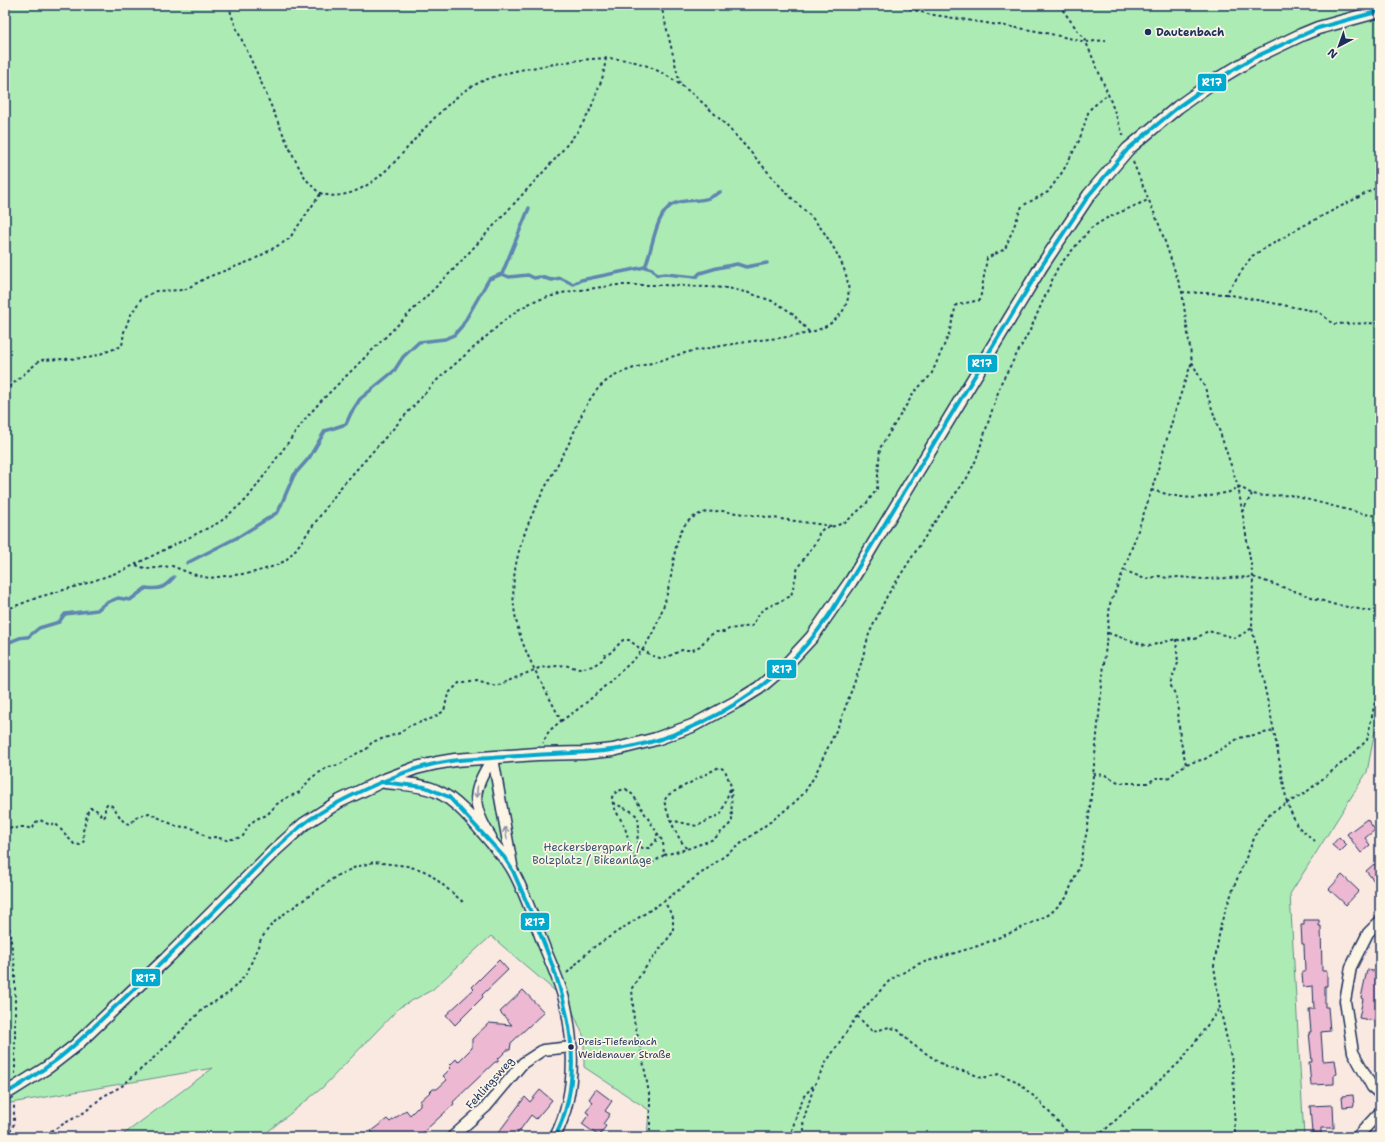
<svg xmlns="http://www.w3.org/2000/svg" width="1385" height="1142" viewBox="0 0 1385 1142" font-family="'Shantell Sans',sans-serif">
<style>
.green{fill:#acecb4;stroke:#648e89}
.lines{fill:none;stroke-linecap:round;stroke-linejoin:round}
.stream{stroke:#5f85b1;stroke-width:3.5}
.building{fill:#edb8d2;stroke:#1b2f5e}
.minor-casing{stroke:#1b2f5e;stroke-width:13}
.tertiary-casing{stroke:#1b2f5e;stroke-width:15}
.path{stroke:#1b2f5e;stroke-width:2;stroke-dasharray:3 3;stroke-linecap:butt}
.minor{stroke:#fcf5e5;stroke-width:10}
.tertiary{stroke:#fcf5e5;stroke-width:12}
.tertiary-bridge-casing{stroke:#1b2f5e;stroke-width:15;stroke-linecap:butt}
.tertiary-bridge{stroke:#fcf5e5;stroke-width:12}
.bus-1-casing{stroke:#fcf5e5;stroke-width:7}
.bus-1{stroke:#00a9ce;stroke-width:4}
.oneway{stroke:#8c92a2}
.poi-dot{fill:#1b2f5e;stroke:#fcf5e5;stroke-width:1.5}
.labels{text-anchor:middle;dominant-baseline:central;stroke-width:3.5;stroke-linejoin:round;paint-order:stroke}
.bus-label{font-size:10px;fill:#1b2f5e;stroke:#fcf5e5;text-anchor:start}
.poi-label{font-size:11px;font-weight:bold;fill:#1b2f5e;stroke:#fcf5e5;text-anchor:start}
.park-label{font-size:11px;fill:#38556f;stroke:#fcf5e5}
.street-label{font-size:11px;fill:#1b2f5e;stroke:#fcf5e5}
.line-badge{stroke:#fcf5e5;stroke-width:1.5}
.badge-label{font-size:11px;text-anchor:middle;font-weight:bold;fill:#fff}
</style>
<rect width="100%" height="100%" fill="#f9e9e1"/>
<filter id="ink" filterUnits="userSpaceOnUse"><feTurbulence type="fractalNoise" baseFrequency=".025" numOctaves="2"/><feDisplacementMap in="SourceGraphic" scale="8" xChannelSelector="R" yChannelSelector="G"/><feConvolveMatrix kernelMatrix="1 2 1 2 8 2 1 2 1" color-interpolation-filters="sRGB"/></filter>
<g filter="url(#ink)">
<path class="green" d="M5 5H1380V705L1367 772 1290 894 1304 1137H647L649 1110 584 1067V1037L569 1003 491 936 432 990 400 1007 322 1088 261 1137H120L213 1068 5 1104Z"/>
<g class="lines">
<path class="stream" d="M645 267C653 249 655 210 676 203 687 199 699 202 709 198 713 196 717 194 720 192
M502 274 509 277 528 275 534 278 540 277 552 280 560 278 573 284 581 280 645 267 652 269 657 275 665 274 696 277 700 273 717 268 737 264 746 267 767 263
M187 563 240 536 278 512 294 475 309 458 325 431 346 424 351 413 360 399 394 371 403 357 419 342 445 339 454 335 462 326 489 279 502 274 529 208
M5 643C15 643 15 636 28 637L39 628 59 622 65 614 97 610 106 603 118 598 130 600 146 588C160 590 164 588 174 577"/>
</g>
<path class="building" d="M1367 819 1375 830 1365 838 1370 845 1361 853 1347 834Z
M1339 837 1347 845 1340 852 1332 845Z
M1374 864 1380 871V888L1366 871Z
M1342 875 1359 891 1346 905 1329 889Z
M1304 920H1319V926H1321L1322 971H1327V986H1325V1007H1328L1330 1031 1321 1032 1323 1061 1335 1060 1337 1074 1334 1075V1084L1311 1085 1309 1062H1312L1309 1032H1311L1309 1009H1314L1313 986 1303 987 1302 972H1305L1304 944H1302L1301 925H1304Z
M499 960 508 970 482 995 483 997 455 1025 446 1015 474 989 472 987Z
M1367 970 1380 972V999L1375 1021 1359 1018 1363 999 1361 998Z
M523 990 544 1012 511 1043 510 1050H507L498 1059V1062H495L453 1102 454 1104 418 1137H376L371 1131 387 1119 390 1122 406 1110 410 1115 420 1105V1101L429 1093 433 1089H437L447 1080 443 1076 451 1068 449 1066 456 1059 458 1062 472 1048V1039L489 1023 512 1025 500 1012Z
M596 1089 612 1101 605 1111 610 1114 603 1124 606 1126 599 1136 582 1124 589 1114 586 1112 593 1102 589 1099Z
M540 1090 552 1100 536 1119 531 1115 515 1137H495L525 1097 530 1102Z
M1353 1095 1354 1106 1343 1107 1342 1096Z
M1333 1105 1334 1128H1321V1133H1312L1310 1106Z"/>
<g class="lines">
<g class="minor-casing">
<path id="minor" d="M493 758 512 865
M491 837C470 804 472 789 493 758
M499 850C504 857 509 864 513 871 525 893 533 917 542 941 551 964 563 988 567 1012 575 1054 574 1099 555 1137
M1380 921 1368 933 1351 967 1345 1001 1353 1052 1372 1087 1380 1094
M452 1137 486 1107 523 1063 543 1050 572 1047
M1357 1137 1380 1112"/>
</g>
<g class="tertiary-casing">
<path id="tertiary" d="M385 782C402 784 420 784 436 791 460 800 486 837 504 857
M124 999 166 959 274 851 304 824 340 801 382 781 416 768 437 763 455 760 537 754 584 753 613 750 656 739 692 726 738 701 759 688 786 665 812 637 851 581 1041 267 1089 195 1128 149 1178 107 1213 82 1253 58 1301 35 1318 28 1380 11"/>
</g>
<path class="path" d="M229 5C233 25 244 43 252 62 265 90 276 119 289 147 296 161 302 176 313 187 320 195 330 197 341 195 376 190 401 154 424 129 436 116 449 103 463 92 485 76 517 70 543 66 573 61 606 54 635 62 690 76 744 145 780 186 796 204 814 216 827 237 839 256 857 286 844 309 829 336 786 337 760 340 740 343 719 346 699 350 686 352 674 356 662 360 645 365 626 369 611 378 586 393 579 425 566 449 534 508 497 568 521 638 531 667 548 693 561 721L549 731 543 743
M661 5 680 84
M898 5 928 14 1037 31 1086 42 1106 40
M1059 5 1086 42 1108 94 1124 137
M1133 162 1160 227 1182 292 1192 362 1205 388 1238 486 1253 577 1252 628 1274 731 1287 803 1272 812 1258 829 1235 884 1221 923 1214 966 1220 1008 1233 1066 1235 1137
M1182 292 1226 294 1252 256 1303 226 1380 186
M1226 294 1319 312 1333 324 1380 323
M5 391 40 360 89 358 122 346 124 332 130 316 141 299 156 291 184 290 208 277 253 260 289 239 321 193
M1238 486 1252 494 1265 496 1290 495 1364 514 1380 516
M1151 490C1177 497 1192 501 1219 494 1227 493 1233 492 1238 486
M1242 512 1252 494
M136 565 147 569 172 566 192 574 209 578 251 573 269 568 285 561 296 549 341 487 401 420 436 381 506 319 518 310 534 301 566 292 617 285H663L728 288 749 293 775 302 792 313 810 333
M1124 570 1145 579 1159 576 1167 578 1178 577 1204 579 1253 577 1332 604 1380 613
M5 610 39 597 81 585 122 571 220 522 247 499 306 418 321 401 453 270 557 157 577 132 589 113 603 76 606 58
M1108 633 1134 642 1149 646 1176 639 1181 641 1190 638 1195 639 1208 631 1236 638 1252 628
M1176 639 1178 663 1170 684 1177 698 1180 738 1186 764
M561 721C568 716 576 711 583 705 596 695 609 682 621 671 629 664 637 657 643 649 658 627 666 602 671 576 674 560 675 540 684 526 694 513 707 511 722 511L832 526
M1093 774 1105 775 1120 783H1148L1156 778H1168L1186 764 1205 759 1239 738 1274 731
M626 789 633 795 663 842 664 855 645 868C642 868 640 867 638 864 631 853 629 840 625 828 621 818 612 808 612 797L617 791Z
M613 803 631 811 638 817 639 828 637 841 642 848H649L656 841 657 834
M670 820 697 826 721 814 730 789
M5 823C16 833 12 827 23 827 27 827 29 829 33 828L36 822 40 820 50 825 55 823 74 844 80 845 84 841 83 831 88 811 90 808H93L99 812 101 816 104 817 105 816V807L107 804C110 805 111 805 113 807 119 813 126 834 136 817L149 813 176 826 192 828 209 838 215 837 227 840 238 838 243 836 250 824 256 819 267 815 277 804 286 798 300 792 311 778 328 767 339 765 359 752 366 750 372 742 400 733 409 726 433 718 444 711 448 694 459 683 477 680 496 686 539 668 565 665 579 669 593 666 602 660 605 655 610 653 623 640H629L642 650 653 656 660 658 667 657 682 650H693L700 646 709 636 716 632H724L729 629 752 626 760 612 766 608 791 596 798 567 818 539 819 533 824 528 835 526 846 522 866 504 877 489 880 448 915 391 931 375 949 334 956 305 980 300 987 258 1005 249 1022 206 1048 192 1063 171 1079 141 1089 110 1108 94
M1315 841 1297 826 1287 803 1304 794 1353 754 1367 740 1380 678
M664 855 687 849 714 839 732 822 731 786 725 770 719 767 668 795 664 801C669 818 676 836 687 849
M5 898 15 970V1074
M567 973 591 949 664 901 778 816 795 802 804 793 814 777 840 722 860 667 869 634 887 596 934 523 967 478 976 460 1001 383 1030 330 1058 267 1091 228 1107 218 1148 200
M857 1016 873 1032 889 1027 898 1030 912 1044 948 1068 968 1072 982 1078 999 1074 1016 1081 1037 1099 1072 1137
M7 1137 14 1124V1103
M40 1137 85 1112 102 1097 122 1086 158 1054 203 1009 229 993 247 973 261 939 271 925 284 914 338 875 356 867 374 862 407 866 422 870 430 874 463 902
M650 1137V1099L640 1044 634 1021 632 988 643 971 673 932V917L664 901
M790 1137 798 1110 804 1096 813 1086
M805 1137 803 1122 814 1086 825 1064 857 1016 890 980 918 964 978 946 1015 931 1050 914 1066 898 1079 867 1088 826 1110 604C1126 566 1139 528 1152 489 1165 447 1176 404 1192 362
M1097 1137 1181 1061 1220 1008"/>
<use href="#minor" class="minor"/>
<use href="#tertiary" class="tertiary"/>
<g class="tertiary-bridge-casing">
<path id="tertiary-bridge" d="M5 1094 48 1067 75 1046 124 999"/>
</g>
<use href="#tertiary-bridge" class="tertiary-bridge"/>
<g class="bus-1-casing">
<path id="bus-1" d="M381 782 425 787 449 797 504 857 513 871C548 953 599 1049 555 1137
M5 1094C22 1084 39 1073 55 1061 78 1044 97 1023 118 1004 154 971 188 937 222 903 250 874 277 844 309 820 334 803 362 790 389 779 409 770 430 764 451 761 465 759 478 759 491 758 525 755 558 754 591 752 666 748 738 711 792 660 808 645 821 627 833 609L1041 267 1089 195 1128 149 1178 107 1213 82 1253 58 1318 28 1380 11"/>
</g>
<use href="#bus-1" class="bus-1"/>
</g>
<defs><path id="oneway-shaft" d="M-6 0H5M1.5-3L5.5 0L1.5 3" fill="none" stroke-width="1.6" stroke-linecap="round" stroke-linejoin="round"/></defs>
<g class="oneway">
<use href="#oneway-shaft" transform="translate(477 792) rotate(94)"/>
<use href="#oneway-shaft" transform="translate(506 833) rotate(-100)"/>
</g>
</g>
<g class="poi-dot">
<circle cx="1148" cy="32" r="4"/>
<circle cx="571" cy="1047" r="3.5"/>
</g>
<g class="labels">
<g class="bus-label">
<text x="578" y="1041">Dreis-Tiefenbach<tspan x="578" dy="13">Weidenauer Straße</tspan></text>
</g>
<g class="poi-label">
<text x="1156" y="32">Dautenbach</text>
</g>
<g class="park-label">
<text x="592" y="847">Heckersbergpark /<tspan x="592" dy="13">Bolzplatz / Bikeanlage</tspan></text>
</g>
<g class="street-label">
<text transform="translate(490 1083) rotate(-48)">Fehlingsweg</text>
</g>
</g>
<g class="line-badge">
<rect x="1197" y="73" width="30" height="19" rx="4" fill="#00a9ce"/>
<rect x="967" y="354" width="31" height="19" rx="4" fill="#00a9ce"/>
<rect x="766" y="659" width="31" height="20" rx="4" fill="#00a9ce"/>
<rect x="520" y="912" width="30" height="19" rx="4" fill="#00a9ce"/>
<rect x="131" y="968" width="30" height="19" rx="4" fill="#00a9ce"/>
</g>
<g class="badge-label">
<text x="1212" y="86">R17</text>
<text x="982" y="367">R17</text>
<text x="782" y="673">R17</text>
<text x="535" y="926">R17</text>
<text x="146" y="982">R17</text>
</g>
<rect width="1385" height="1142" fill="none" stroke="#fcf5e5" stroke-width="20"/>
<rect x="10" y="10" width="1365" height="1122" fill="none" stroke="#1b2f5e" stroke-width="1.5" filter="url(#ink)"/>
<g transform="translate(1339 46) rotate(221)" stroke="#fcf5e5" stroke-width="3" paint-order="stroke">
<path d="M0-3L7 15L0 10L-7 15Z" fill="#1b2f5e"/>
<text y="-6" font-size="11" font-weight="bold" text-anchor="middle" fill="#1b2f5e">N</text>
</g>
</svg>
